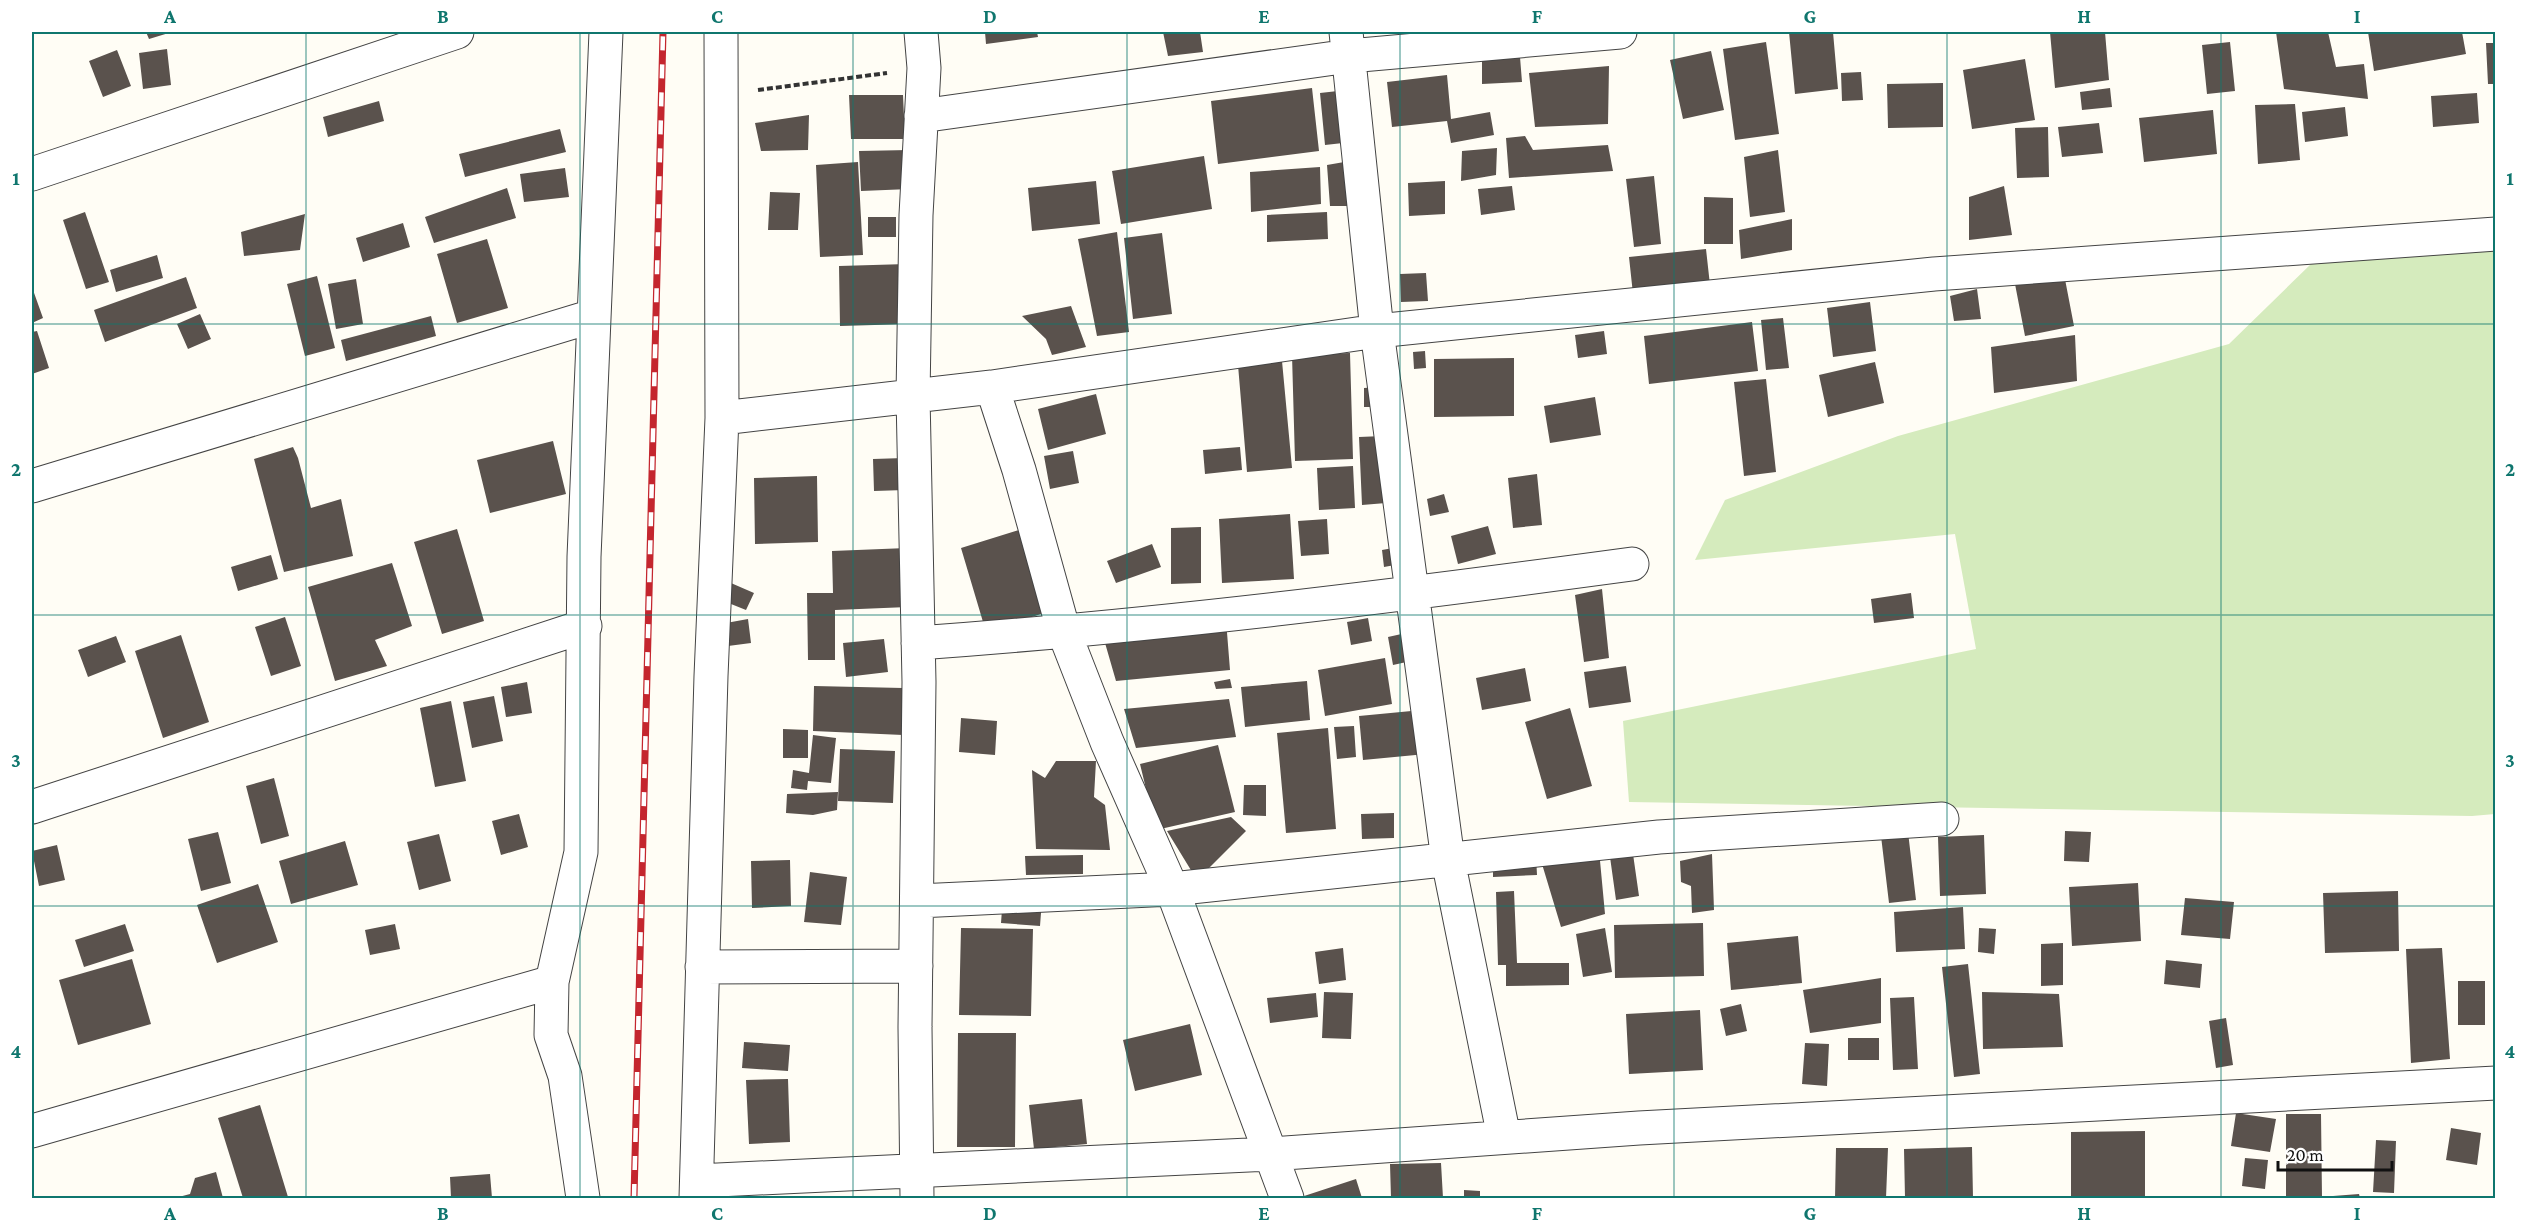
<svg xmlns="http://www.w3.org/2000/svg" width="2527" height="1230" viewBox="0 0 2527 1230" font-family="'Crimson Pro',serif">
<style>
.green{fill:#d5ebbd}
.building{fill:#5a524d}
.lines{fill:none;stroke-linecap:round;stroke-linejoin:round}
.minor-casing{stroke:#444;stroke-width:35}
.path{stroke:#333;stroke-width:4;stroke-dasharray:6 3;stroke-linecap:butt}
.minor{stroke:#fff;stroke-width:33}
.rail-casing{stroke:#c4262e;stroke-width:7}
.rail{stroke:#fff;stroke-width:4.5;stroke-dasharray:14;stroke-linecap:butt}
.grid{fill:none;stroke:#0f766e;stroke-width:1.5;stroke-opacity:0.55}
.neatline{fill:none;stroke:#0f766e;stroke-width:2}
.grid-label{font-size:20px;text-anchor:middle;font-weight:bold;fill:#0f766e}
</style>
<rect width="100%" height="100%" fill="#fffdf5"/>
<path class="green" d="M2495 245V814L2472 816 1629 802 1623 721 1976 649 1955 534 1695 560 1725 500 1898 436 2229 344 2312 263Z"/>
<path class="building" d="M146 32H172L149 39Z
M985 32H1037L1038 37 986 44Z
M1163 32H1200L1203 52 1168 56Z
M1789 32H1833L1838 89 1795 94Z
M2050 32H2105L2109 80 2055 88Z
M2276 32H2328L2336 67 2364 64 2368 99 2284 89Z
M2368 32H2462L2466 54 2374 71Z
M1766 42 1779 134 1735 140 1723 49Z
M2230 42 2235 91 2207 94 2202 45Z
M2486 43H2496V84H2488Z
M167 49 171 85 143 89 139 53Z
M117 50 131 86 103 97 89 61Z
M1711 51 1724 110 1683 119 1670 60Z
M1520 57 1522 82 1482 84V59Z
M2025 59 2035 120 1972 129 1963 70Z
M1609 66 1608 124 1535 127 1529 73Z
M1861 72 1863 100 1842 101 1841 73Z
M1447 75 1451 119 1490 112 1494 135 1451 143 1447 121 1392 127 1387 82Z
M1943 83V127L1888 128 1887 84Z
M1312 88 1319 151 1218 164 1211 101Z
M2110 88 2112 107 2082 110 2080 92Z
M1347 90 1352 142 1325 145 1320 93Z
M2477 93 2479 123 2433 127 2431 96Z
M849 95H903L905 139H851Z
M379 101 384 121 328 137 323 117Z
M2295 104 2300 160 2258 164 2255 105Z
M2345 107 2348 136 2305 142 2302 112Z
M2213 110 2217 154 2144 162 2139 118Z
M809 115 808 150 761 151 755 123Z
M2099 123 2103 153 2062 157 2058 127Z
M2048 127 2049 177 2017 178 2015 128Z
M560 129 566 152 465 177 459 154Z
M1525 136 1533 150 1608 145 1613 171 1509 178 1506 138Z
M1497 148 1496 175 1461 181 1462 151Z
M909 150 910 189 861 191 859 151Z
M1778 150 1785 212 1750 217 1744 157Z
M1204 156 1212 209 1121 224 1112 171Z
M1350 161 1356 206H1330L1327 165Z
M858 162 863 255 820 257 816 165Z
M1320 167 1321 204 1251 212 1250 172Z
M565 168 569 197 524 202 520 174Z
M1654 176 1661 244 1634 247 1626 179Z
M1096 181 1100 224 1032 231 1028 188Z
M1445 181V214L1409 216 1408 183Z
M1512 186 1515 210 1481 215 1478 189Z
M2004 186 2012 235 1969 240V197Z
M507 188 516 218 434 243 425 217Z
M770 192 800 193 798 230H768Z
M1704 197 1733 198V244H1704Z
M85 212 109 282 86 289 63 220Z
M1327 212 1328 239 1267 242V215Z
M305 214 300 250 244 256 241 232Z
M868 217H896V237H868Z
M1792 219V250L1741 259 1739 230Z
M403 223 410 247 363 262 356 238Z
M1117 232 1129 332 1097 336 1078 239Z
M1162 233 1172 314 1133 319 1124 238Z
M487 239 508 308 457 323 437 254Z
M1706 249 1710 285 1633 294 1629 257Z
M157 255 163 278 116 292 110 270Z
M907 264 909 324 840 326 839 266Z
M1426 273 1428 301 1401 302 1400 274Z
M2064 274 2074 326 2025 336 2015 284Z
M317 276 335 348 305 356 287 284Z
M186 277 197 308 105 342 94 310Z
M356 279 363 324 336 329 328 284Z
M1977 289 1981 319 1954 321 1950 296Z
M33 290 43 318 32 323V291Z
M1870 302 1876 351 1833 357 1827 308Z
M1071 306 1086 347 1052 355 1046 339 1022 316Z
M200 314 211 339 188 349 177 324Z
M431 316 436 336 346 361 341 340Z
M1783 318 1789 368 1766 370 1761 320Z
M1752 322 1758 371 1649 384 1644 336Z
M37 331 49 368 32 374V332Z
M1604 331 1607 354 1578 358 1575 335Z
M2075 335 2077 381 1994 393 1991 347Z
M1425 351 1426 368 1414 369 1413 352Z
M1350 353 1353 459 1295 461 1292 355Z
M1514 358V416L1434 417V359Z
M1282 361 1292 468 1247 472 1238 365Z
M1875 362 1884 403 1828 417 1819 375Z
M1766 379 1776 472 1744 476 1734 382Z
M1377 387 1376 407H1364V388Z
M1096 394 1106 434 1048 450 1038 409Z
M1595 397 1601 435 1550 443 1544 406Z
M1383 436 1386 503 1362 505 1359 437Z
M553 441 566 494 490 513 477 460Z
M293 447 298 458 311 508 341 499 353 556 284 572 254 459Z
M1240 447 1242 470 1205 474 1203 450Z
M1073 451 1079 483 1050 489 1044 456Z
M904 458 905 490 874 491 873 459Z
M1353 466 1355 508 1319 510 1317 468Z
M1537 474 1542 525 1513 528 1508 478Z
M817 476 818 542 755 544 754 478Z
M1444 494 1449 512 1430 516 1427 499Z
M1290 514 1294 579 1222 583 1219 519Z
M1327 519 1329 554 1301 556 1298 521Z
M1488 526 1496 554 1458 564 1451 536Z
M1201 527V583L1171 584V528Z
M457 529 484 621 442 634 414 542Z
M1019 530 1044 613 986 632 961 548Z
M1152 544 1161 567 1116 583 1107 561Z
M907 548 908 607 835 610V660H808L807 593H833L832 551Z
M1393 548 1395 565 1384 567 1382 550Z
M271 555 278 579 238 591 231 567Z
M392 563 412 626 375 640 387 666 335 681 308 587Z
M724 580 754 593 746 610 716 598Z
M1602 589 1609 658 1584 662 1575 595Z
M1911 593 1914 618 1874 623 1871 599Z
M285 617 301 666 271 676 255 627Z
M1368 618 1372 641 1351 645 1347 622Z
M748 619 751 643 728 646 726 623Z
M1226 620 1230 670 1116 681 1103 636Z
M1406 633 1411 661 1393 665 1388 637Z
M181 635 209 722 163 738 135 651Z
M116 636 126 662 88 677 78 650Z
M884 639 888 672 846 677 843 643Z
M1385 658 1392 704 1325 716 1318 670Z
M1626 666 1631 702 1589 708 1584 672Z
M1525 668 1531 701 1482 710 1476 678Z
M1230 679 1232 688 1216 689 1214 682Z
M1307 681 1310 720 1245 727 1241 687Z
M527 682 532 713 506 717 501 687Z
M814 686 903 688V735L813 731Z
M494 696 503 741 472 748 463 702Z
M1229 699 1236 737 1136 748 1124 709Z
M451 701 466 781 435 787 420 708Z
M1570 708 1592 786 1547 799 1525 722Z
M1422 710 1426 754 1363 760 1359 716Z
M961 718 997 721 995 755 959 752Z
M1354 726 1356 757 1337 759 1334 727Z
M1328 728 1336 829 1286 833 1277 733Z
M783 729 808 730V758H783Z
M813 735 836 738 831 783 808 781 807 790 791 788 793 770 809 773Z
M1218 745 1235 812 1156 830 1140 764Z
M840 749 895 751 893 803 838 801Z
M1056 761H1096L1094 797 1105 805 1110 850 1036 849 1032 770 1045 778Z
M274 778 289 836 261 844 246 786Z
M1244 785H1266V816L1243 815Z
M838 792 837 810 813 815 786 813 787 794Z
M1394 813V838L1362 839 1361 814Z
M519 814 528 847 501 855 492 821Z
M1231 817 1246 831 1197 880 1167 831Z
M2065 831 2091 832 2089 862 2064 861Z
M218 832 231 883 201 891 188 839Z
M1908 832 1916 900 1889 903 1881 836Z
M439 834 451 881 419 890 407 842Z
M1984 835 1986 894 1940 896 1938 837Z
M345 841 358 885 291 904 279 861Z
M57 845 65 880 39 886 32 851Z
M1599 850 1605 914 1561 927 1542 864Z
M1633 854 1639 896 1616 900 1610 857Z
M1712 854 1714 910 1692 913 1691 886 1681 882 1680 861Z
M1083 855V874L1026 875 1025 856Z
M1536 856 1537 875 1493 877V858Z
M790 860 791 906 752 908 751 861Z
M810 872 847 877 841 925 804 922Z
M1004 883 1043 887 1040 926 1001 923Z
M2138 883 2141 941 2072 946 2069 887Z
M258 884 278 942 217 963 197 905Z
M1514 891 1517 963H1569V985L1506 986V965H1498L1496 892Z
M2398 891 2399 951 2325 953 2323 893Z
M2185 898 2234 902 2230 939 2181 935Z
M1963 907 1965 949 1896 952 1894 912Z
M1703 923 1704 976 1615 978 1614 925Z
M125 924 134 951 84 967 75 940Z
M395 924 400 949 370 955 365 930Z
M961 928 1033 929 1031 1016 959 1015Z
M1605 928 1612 972 1583 977 1576 934Z
M1979 928 1996 929 1994 954 1978 952Z
M1798 936 1802 983 1731 990 1727 943Z
M2063 943V985L2041 986V944Z
M1343 948 1346 980 1319 984 1315 952Z
M2442 948 2450 1059 2411 1063 2406 949Z
M132 959 151 1024 78 1045 59 980Z
M2166 960 2202 964 2200 988 2164 984Z
M1968 964 1980 1074 1954 1077 1942 967Z
M1881 978V1023L1810 1033 1803 990Z
M2458 981H2485V1025H2458Z
M1324 992 1353 993 1351 1039 1322 1038Z
M1982 992 2059 994 2063 1047 1983 1049Z
M1316 993 1318 1017 1270 1023 1267 998Z
M1914 997 1918 1069 1893 1070 1890 998Z
M1741 1004 1747 1031 1726 1036 1720 1009Z
M1700 1010 1703 1070 1629 1074 1626 1014Z
M2226 1018 2233 1065 2216 1068 2209 1021Z
M1190 1024 1202 1075 1135 1091 1123 1040Z
M958 1033H1016L1015 1147H957Z
M1848 1038H1879V1060H1848Z
M744 1042 790 1045 788 1071 742 1068Z
M1805 1043 1829 1044 1827 1086 1802 1084Z
M788 1079 790 1142 749 1144 746 1080Z
M1082 1099 1087 1144 1034 1149 1029 1105Z
M260 1105 288 1197 283 1198H243L218 1118Z
M2236 1113 2276 1119 2270 1152 2231 1146Z
M2286 1114H2321L2322 1198H2286Z
M2451 1128 2481 1133 2477 1165 2446 1160Z
M2145 1131V1198H2071V1132Z
M2376 1140 2396 1141 2394 1193 2373 1192Z
M1972 1147 1973 1198H1905L1904 1149Z
M1836 1148H1888L1886 1198H1835Z
M2245 1158 2268 1160 2265 1189 2242 1186Z
M1441 1163 1443 1198H1391L1390 1164Z
M216 1172 223 1198H175L190 1194 195 1178Z
M490 1174 492 1198H451L450 1177Z
M1356 1179 1362 1198H1298Z
M1464 1190 1480 1191V1198H1464Z
M2359 1194 2360 1198H2333V1196Z
M855 1196V1198H825V1197Z"/>
<g class="lines">
<g class="minor-casing">
<path id="minor" d="M1346 32 1377 331 1448 860 1504 1137
M921 116 1349 56 1620 32
M32 174 457 32
M992 387 1019 470 1064 632 1107 742 1172 889 1287 1198
M722 418 992 387 1377 331 1934 274 2496 234
M32 486 593 316
M918 643C1157 626 1395 596 1632 564
M32 807 585 626
M918 901 1172 889 1659 837 1942 819
M702 967 916 966
M32 1131 552 982
M697 1181 1270 1154 1639 1128 2496 1083
M583 1198 565 1076 551 1035 552 982 581 852 584 557 606 32
M696 1198 711 676 722 418 721 32
M917 1198 915 1027 919 682 913 396 916 215 924 68 921 32"/>
</g>
<path class="path" d="M758 90 887 73"/>
<use href="#minor" class="minor"/>
<g class="rail-casing">
<path id="rail" d="M634 1198 663 32"/>
</g>
<use href="#rail" class="rail"/>
</g>
<path class="grid" d="M306 32V1198M580 32V1198M853 32V1198M1127 32V1198M1400 32V1198M1674 32V1198M1947 32V1198M2221 32V1198M32 324H2496M32 615H2496M32 906H2496"/>
<rect width="2527" height="1230" fill="none" stroke="#ffffff" stroke-width="66"/>
<path d="M2278 1161v9h114v-9" fill="none" stroke="#111111" stroke-width="3"/>
<text x="2287" y="1161" font-size="18" fill="#111111" stroke="#ffffff" stroke-width="4.5" paint-order="stroke">20 m</text>
<rect x="33" y="33" width="2461" height="1164" class="neatline"/>
<g class="grid-label">
<text x="170" y="23">A</text>
<text x="443" y="23">B</text>
<text x="717" y="23">C</text>
<text x="990" y="23">D</text>
<text x="1264" y="23">E</text>
<text x="1537" y="23">F</text>
<text x="1810" y="23">G</text>
<text x="2084" y="23">H</text>
<text x="2357" y="23">I</text>
<text x="16" y="185">1</text>
<text x="2510" y="185">1</text>
<text x="16" y="476">2</text>
<text x="2510" y="476">2</text>
<text x="16" y="767">3</text>
<text x="2510" y="767">3</text>
<text x="16" y="1058">4</text>
<text x="2510" y="1058">4</text>
<text x="170" y="1220">A</text>
<text x="443" y="1220">B</text>
<text x="717" y="1220">C</text>
<text x="990" y="1220">D</text>
<text x="1264" y="1220">E</text>
<text x="1537" y="1220">F</text>
<text x="1810" y="1220">G</text>
<text x="2084" y="1220">H</text>
<text x="2357" y="1220">I</text>
</g>
</svg>
